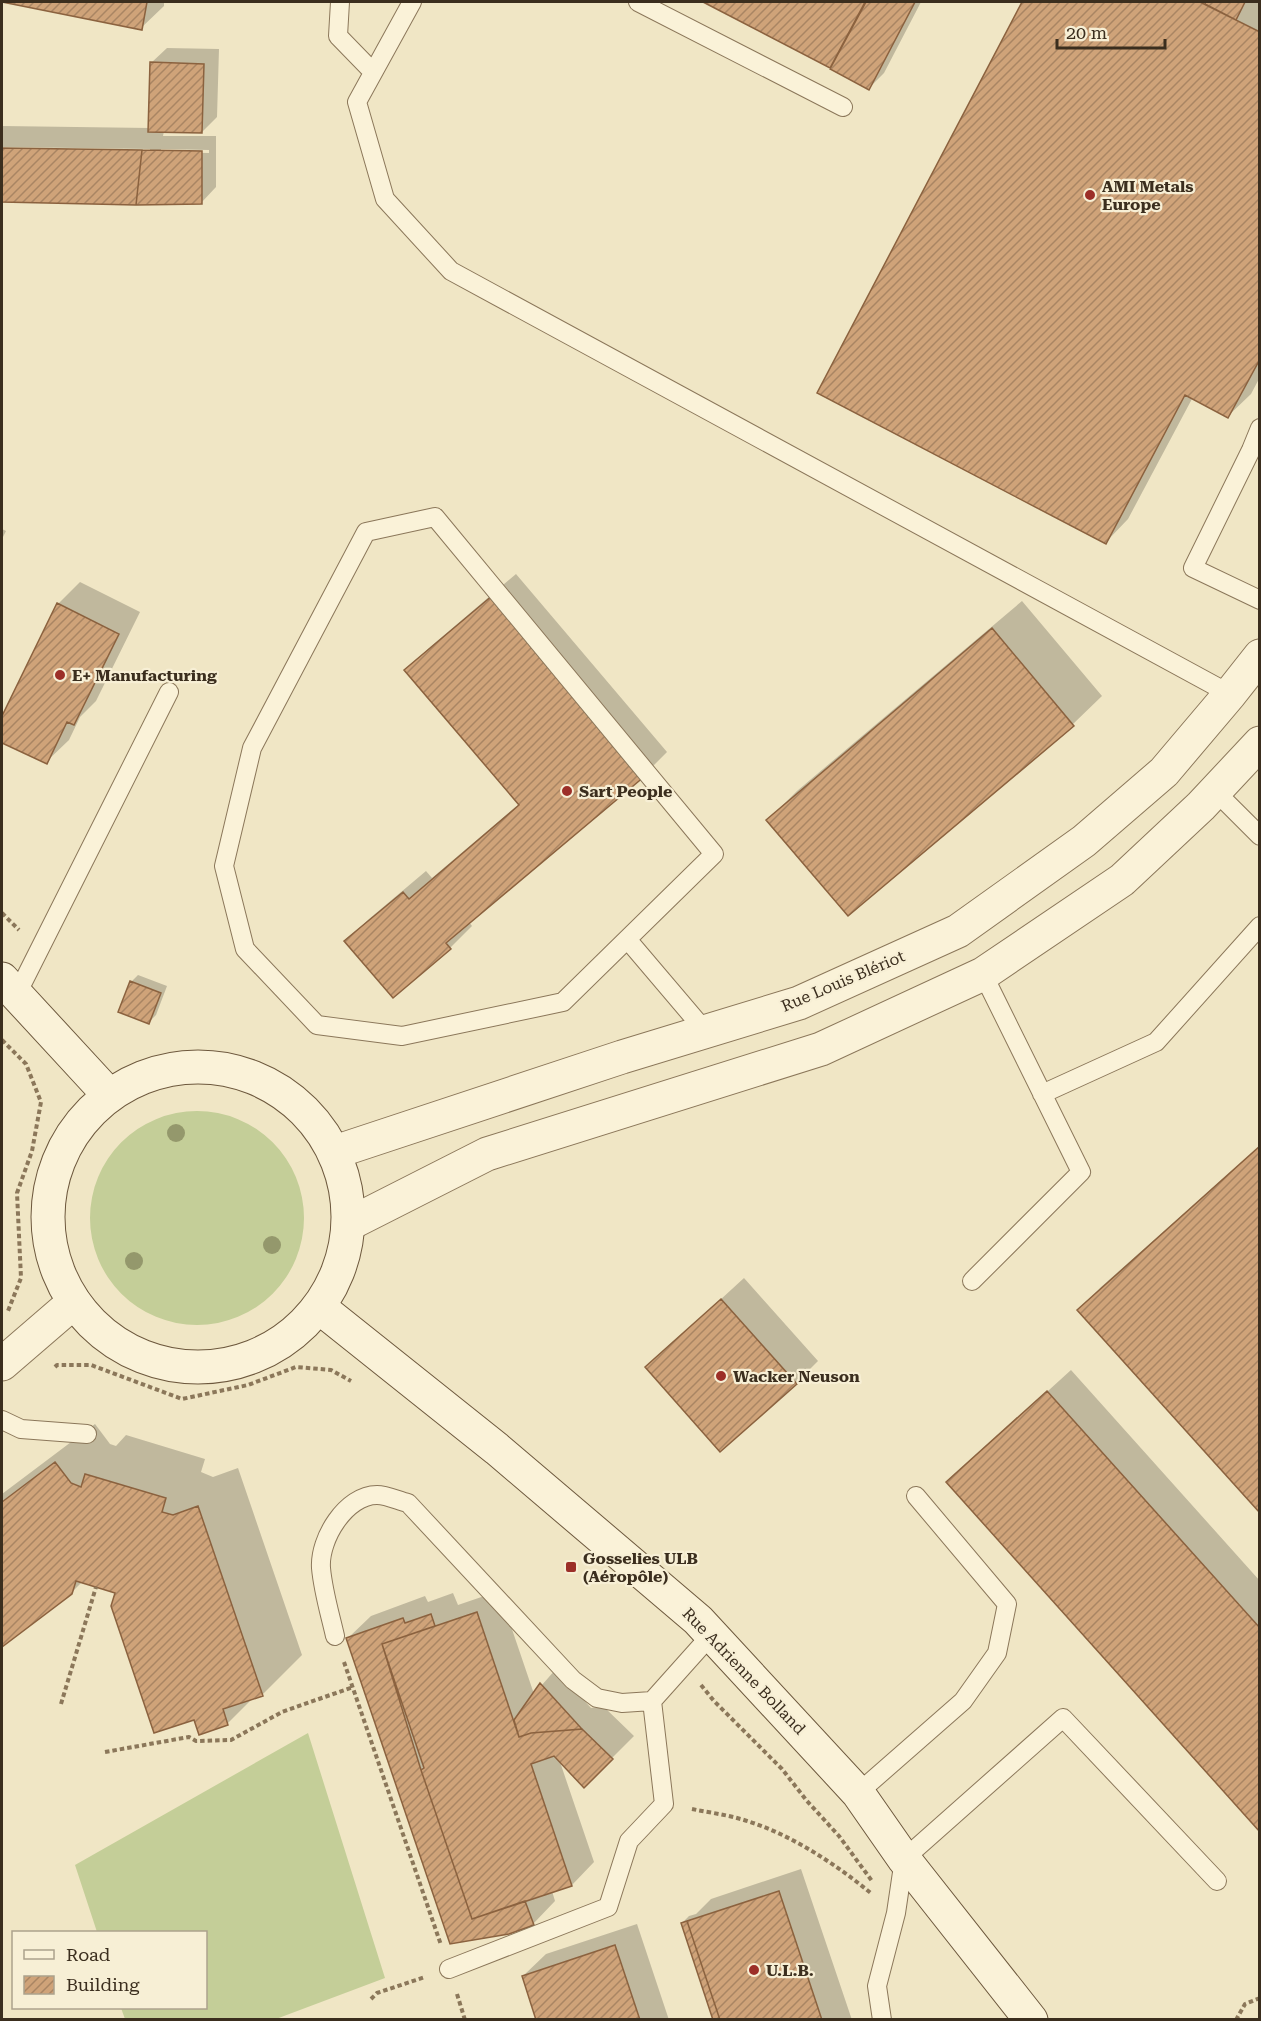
<svg xmlns="http://www.w3.org/2000/svg" width="1261" height="2021" viewBox="0 0 1261 2021" font-family="'Roboto Serif',serif">
<style>
.grass{fill:#c4ce98}
.shadow{fill:#0003;fill-rule:evenodd}
.building{fill:url(#building-hatch);stroke:#8b623f;stroke-width:1.5}
.lines{fill:none;stroke-linecap:round;stroke-linejoin:round}
.lane-casing{stroke:#8b775a;stroke-width:20}
.street-casing{stroke:#8b775a;stroke-width:35}
.secondary-casing{stroke:#6d583d;stroke-width:35}
.path{stroke:#8b775a;stroke-width:4;stroke-dasharray:4.5 3;stroke-linecap:butt}
.lane{stroke:#faf2d8;stroke-width:18}
.street{stroke:#faf2d8;stroke-width:33}
.secondary{stroke:#faf2d8;stroke-width:33}
.tree{fill:#94986c}
.poi-dot{fill:#9c2f28;stroke:#f7efd5;stroke-width:2}
.labels{text-anchor:middle;dominant-baseline:central;stroke-width:4.5;stroke-linejoin:round;paint-order:stroke}
.poi-label{font-size:16px;font-weight:bold;fill:#3b2e1e;stroke:#f7efd5;text-anchor:start}
.street-label{font-size:16px;fill:#3b2e1e;stroke:#f7efd5}
</style>
<defs>
<pattern id="building-hatch" width="6" height="6" patternUnits="userSpaceOnUse" patternTransform="scale(1.5)"><rect width="6" height="6" fill="#cfa379"/><path d="M-1 1l2-2M0 6l6-6M5 7l2-2" fill="none" stroke="#a98563"/></pattern>
</defs>
<rect width="100%" height="100%" fill="#f0e6c5"/>
<path class="grass" d="M90 1218a107 107 0 1 1 214 0a107 107 0 1 1-214 0Z
M308 1733 385 1978 276 2019H125L121 2008H206V1932H97L75 1865Z"/>
<path class="shadow" d="M10 2H164V6L141 28Z
M706 2H921L884 73 869 88 835 61 830 66Z
M1024 2H1260V377L1251 394 1228 416 1193 397 1128 519 1106 542 819 392Z
M167 48 219 49 217 117 202 132 164 131 163 136H216V187L201 203 2 200V150L150 152V149L2 147V126L150 128 151 63ZM161 149 209 150V153L161 152Z
M2 529 6 531 2 539Z
M516 574 667 752 644 775 469 922 472 926 450 948 346 941 369 919 426 871 432 878 519 804 406 670 429 648Z
M80 582 140 612 96 701 80 717 69 740 46 762 2 741V720L58 604Z
M1022 601 1102 696 1073 724 849 914 768 820 797 791Z
M138 975 167 986 156 1015 149 1022 131 982Z
M1260 1146V1511L1079 1310 1101 1287Z
M744 1278 818 1361 796 1383 647 1367Z
M1071 1370 1260 1581V1830L948 1482Z
M95 1424 110 1444 116 1446 126 1435 205 1459 201 1472 213 1477 238 1468 302 1655 262 1695 253 1698 227 1724 117 1592 83 1581 71 1593 2 1646V1494Z
M499 1591 534 1694 556 1669 591 1708 604 1707 634 1736 584 1786 559 1759 594 1862 572 1885 552 1891 555 1901 533 1924 509 1932 348 1638 371 1616 425 1596 428 1602 453 1593 458 1605Z
M801 1869 852 2020H715L682 1923 689 1916 696 1914 711 1899Z
M637 1924 669 2020H538L523 1976 546 1954Z"/>
<path class="building" d="M2 2H147L142 30Z
M703 2H865L830 68Z
M866 2H915L869 90 830 69Z
M1022 2H1200L1260 32V359L1228 418 1185 395 1106 544 817 393Z
M1206 2H1245L1236 20 1205 4Z
M150 62 204 64 202 133 148 132Z
M2 148 142 150 136 205 2 202Z
M142 150 202 151V204L136 205Z
M493 595 645 776 446 943 451 949 393 998 344 941 403 892 409 899 519 805 404 670Z
M57 603 119 634 74 725 67 722 47 764 2 743V716Z
M992 628 1074 726 848 916 766 820Z
M130 981 161 993 149 1024 118 1012Z
M1260 1146V1513L1077 1310Z
M721 1299 797 1384 720 1452 645 1367Z
M1047 1391 1260 1628V1832L946 1482Z
M55 1462 71 1483 81 1487 85 1474 166 1498 162 1512 173 1515 198 1506 263 1696 223 1709 228 1725 199 1735 194 1720 154 1733 111 1606 115 1593 76 1581 72 1594 2 1647V1502Z
M477 1612 519 1737 531 1733 582 1729 613 1759 584 1788 554 1756 531 1764 572 1886 472 1919 421 1770 424 1768 382 1644Z
M431 1614 435 1626 382 1644 421 1770 472 1919 525 1901 534 1925 509 1934 450 1944 346 1638 403 1618 405 1623Z
M540 1683 582 1729 531 1733 519 1737 514 1720Z
M779 1891 822 2020H720L687 1921Z
M687 1921 720 2020H713L681 1923Z
M615 1945 640 2020H536L522 1976Z"/>
<g class="lines">
<g class="lane-casing">
<path id="lane" d="M340 2 338 36 373 72
M412 2 357 102 385 199 451 271 1230 694
M638 2 843 107
M1260 428 1251 450 1193 568 1260 600
M435 517 714 854 563 1002 402 1036 317 1025 245 949 224 866 252 748 366 532Z
M1215 791 1260 836
M627 939 706 1032
M17 994 169 692
M1042 1094 1156 1042 1260 926
M972 1281 1081 1172 983 974
M2 1420 21 1429 87 1434
M335 1636C330 1614 323 1591 321 1568 319 1539 346 1495 377 1495 387 1495 399 1501 408 1503L573 1680 597 1698 622 1703 652 1701 711 1635
M858 1793 963 1701 997 1653 1007 1604 916 1496
M449 1969 608 1907 629 1841 664 1804 652 1701
M882 2020 877 1986 896 1913 904 1859 1063 1718 1217 1881"/>
</g>
<g class="street-casing">
<path id="street" d="M335 1152 622 1057 799 1003 958 931 1084 841 1164 772 1230 694 1260 656
M349 1224 487 1154 821 1049 983 974 1122 880 1201 806 1260 743
M2 1364 74 1302"/>
</g>
<g class="secondary-casing">
<path id="secondary" d="M2 979 109 1095
M48 1217a150 150 0 1 1 300 0a150 150 0 1 1-300 0Z
M319 1307 497 1449 698 1620 858 1793 904 1859 1031 2020"/>
</g>
<path class="path" d="M2 913 19 930
M2 1040 26 1064 41 1102 32 1151 17 1193 21 1278 8 1311
M55 1367 57 1365H91L182 1399 248 1385 296 1367 331 1370 351 1381
M344 1662 441 1945
M701 1685 714 1701 782 1769 807 1801 839 1836 872 1881
M61 1704 96 1587
M105 1752 189 1737 196 1741 231 1740 282 1712 353 1687
M692 1809C706 1812 722 1814 737 1818 786 1831 833 1862 872 1894
M457 1994 465 2020
M371 1999 377 1993 425 1977
M1236 2020 1245 2004 1260 1998"/>
<use href="#lane" class="lane"/>
<use href="#street" class="street"/>
<use href="#secondary" class="secondary"/>
</g>
<g class="tree">
<circle cx="176" cy="1133" r="9"/>
<circle cx="272" cy="1245" r="9"/>
<circle cx="134" cy="1261" r="9"/>
</g>
<g class="poi-dot">
<circle cx="1090" cy="195" r="6"/>
<circle cx="60" cy="675" r="6"/>
<circle cx="567" cy="791" r="6"/>
<circle cx="721" cy="1376" r="6"/>
<rect x="565" y="1561" width="12" height="12" rx="3"/>
<circle cx="754" cy="1970" r="6"/>
</g>
<g class="labels">
<g class="poi-label">
<text x="1102" y="186">AMI Metals<tspan x="1102" dy="18">Europe</tspan></text>
<text x="72" y="675">E+ Manufacturing</text>
<text x="579" y="791">Sart People</text>
<text x="733" y="1376">Wacker Neuson</text>
<text x="583" y="1558">Gosselies ULB<tspan x="583" dy="18">(Aéropôle)</tspan></text>
<text x="766" y="1970">U.L.B.</text>
</g>
<g class="street-label">
<text transform="translate(843 981) rotate(-23)">Rue Louis Blériot</text>
<text transform="translate(744 1671) rotate(46)">Rue Adrienne Bolland</text>
</g>
</g>
<rect width="1261" height="2021" fill="none" stroke="#3b2e1e" stroke-width="6"/>
<rect x="12" y="1931" width="195" height="78" fill="#f7efd5" stroke="#aca28c" stroke-width="1.5"/>
<rect x="24" y="1950" width="30" height="9" fill="#faf2d8" stroke="#aca28c" stroke-width="1.5"/>
<text x="66" y="1961" font-size="18" fill="#3b2e1e">Road</text>
<rect x="24" y="1976" width="30" height="18" fill="url(#building-hatch)" stroke="#aca28c" stroke-width="1.5"/>
<text x="66" y="1991" font-size="18" fill="#3b2e1e">Building</text>
<path d="M1057 39v9h108v-9" fill="none" stroke="#3b2e1e" stroke-width="3"/>
<text x="1066" y="39" font-size="18" fill="#3b2e1e" stroke="#f7efd5" stroke-width="4.5" paint-order="stroke">20 m</text>
</svg>
